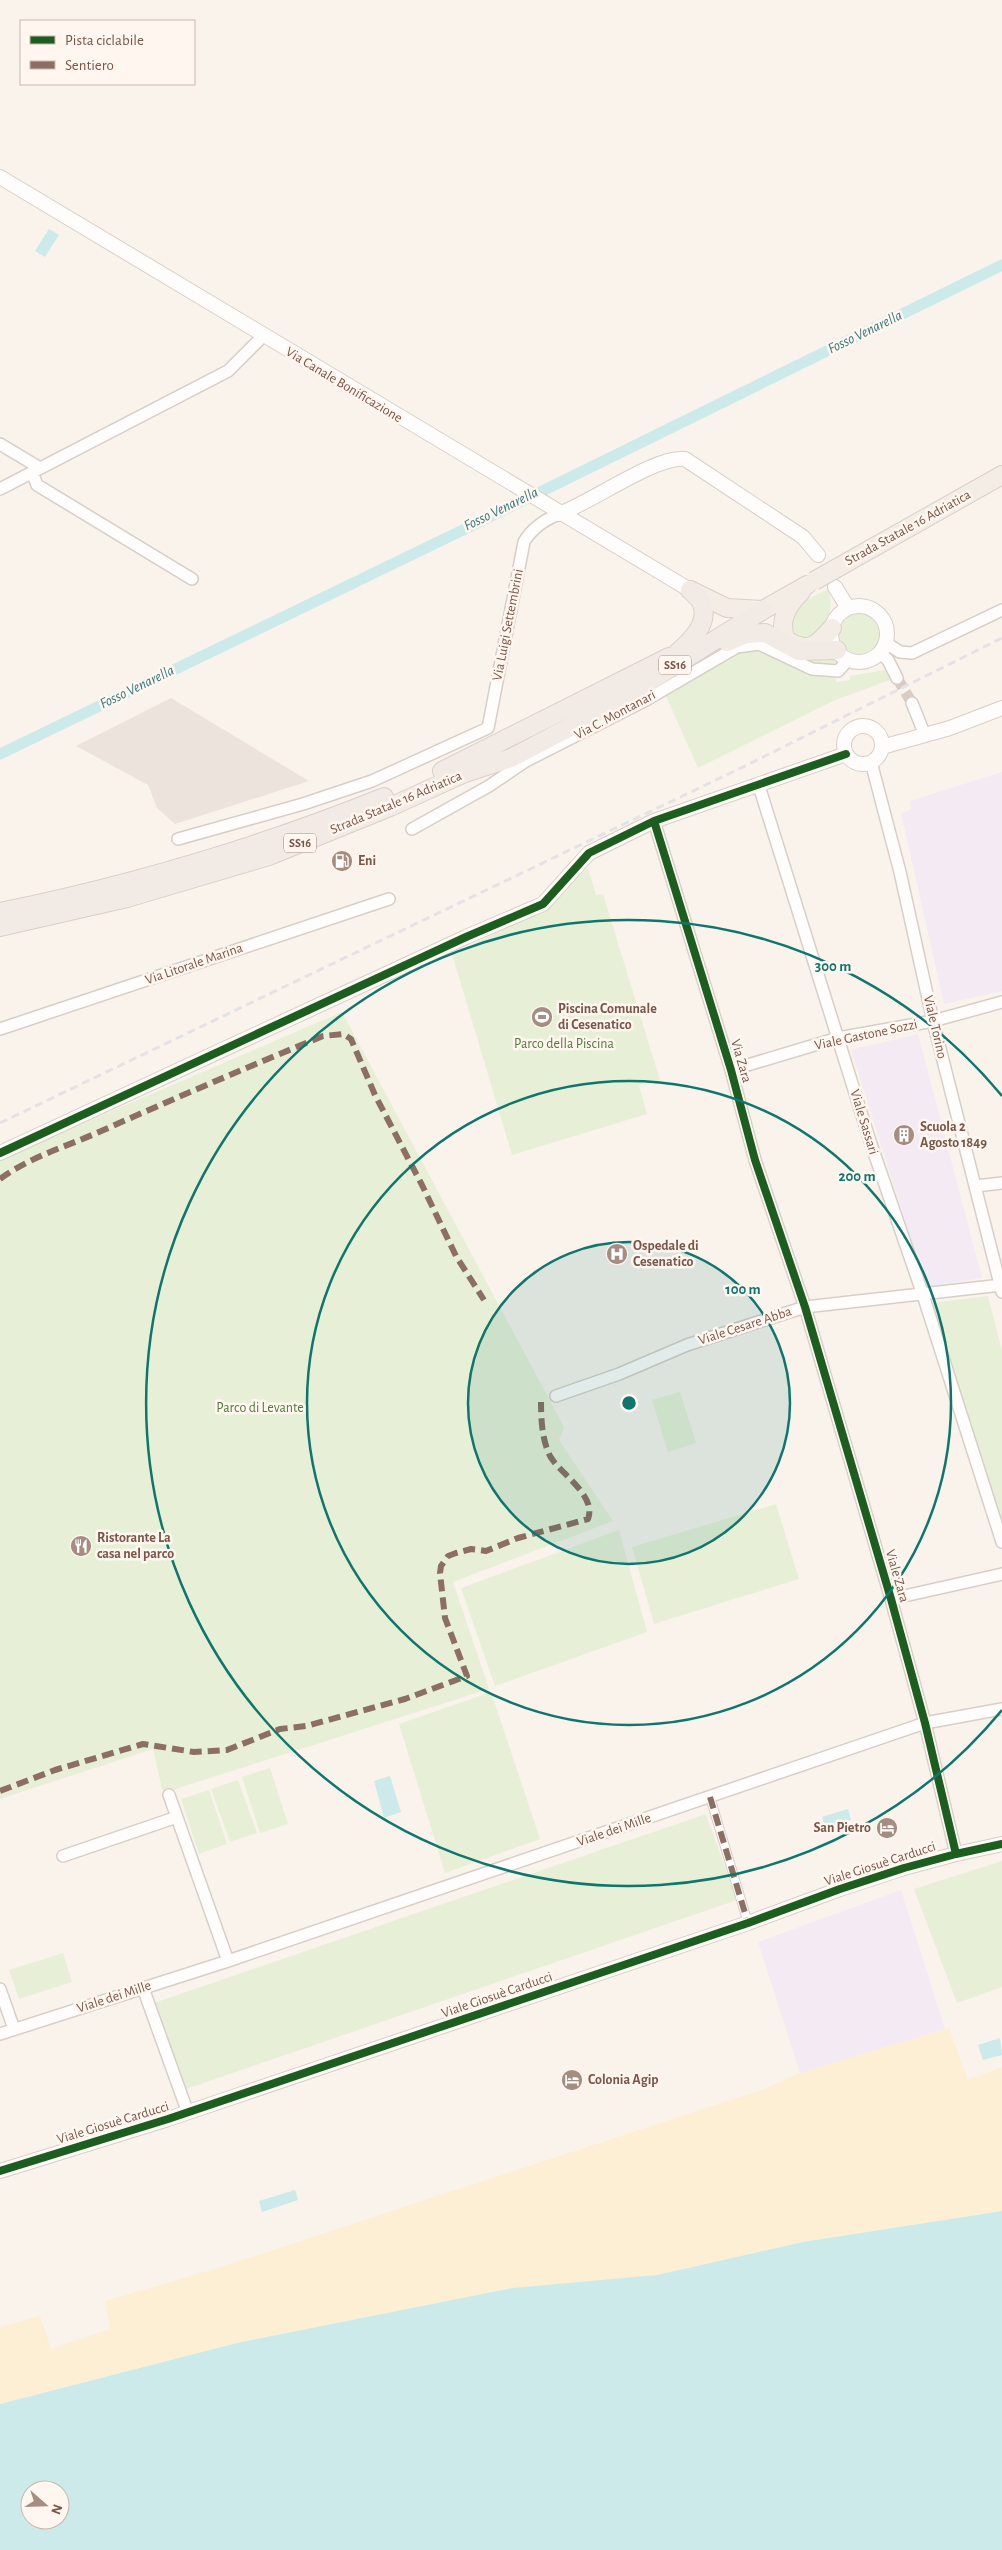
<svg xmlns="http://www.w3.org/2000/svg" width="1002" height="2550" viewBox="0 0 1002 2550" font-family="'Alegreya Sans',sans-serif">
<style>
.industrial{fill:#ece3dd}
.education{fill:#f4eaf4}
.green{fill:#e7f0d6}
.sand{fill:#fcefd4}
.water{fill:#cceaea;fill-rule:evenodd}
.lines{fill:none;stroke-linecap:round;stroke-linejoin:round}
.canal{stroke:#cceaea;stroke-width:11}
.minor-tunnel{stroke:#d9ccc3;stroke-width:11;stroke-dasharray:11 5.5;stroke-linecap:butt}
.pedestrian-casing{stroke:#d8cec8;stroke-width:10}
.minor-casing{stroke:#d8cec8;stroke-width:14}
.tertiary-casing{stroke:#d8cec8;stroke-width:16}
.primary-casing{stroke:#dacfc9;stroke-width:20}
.trunk-casing{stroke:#dacfc9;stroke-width:20}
.pedestrian{stroke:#fefdfc;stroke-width:8}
.minor{stroke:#fefdfc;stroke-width:11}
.tertiary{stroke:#fefdfc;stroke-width:14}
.primary{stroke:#f3ede6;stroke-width:18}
.trunk{stroke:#f2eae5;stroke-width:18}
.rail{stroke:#e5e2e5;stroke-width:3;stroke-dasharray:8 5;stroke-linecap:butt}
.primary-bridge-casing{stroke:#dacfc9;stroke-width:20;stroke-linecap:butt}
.primary-bridge{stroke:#f3ede6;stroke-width:18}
.quiet{stroke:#8d6e63;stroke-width:6;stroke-dasharray:12 6;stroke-linecap:butt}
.cycleway-casing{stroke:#fff7ef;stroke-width:11}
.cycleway{stroke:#1b5e20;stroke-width:8}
.ring{fill:none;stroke:#0f766e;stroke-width:2.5}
.labels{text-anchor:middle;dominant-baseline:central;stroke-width:5;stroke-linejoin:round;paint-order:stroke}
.shield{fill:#fff7ef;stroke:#a2867b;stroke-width:1}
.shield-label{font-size:12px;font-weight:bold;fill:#7a5649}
.street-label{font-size:14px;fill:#7a5649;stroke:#fff7ef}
.poi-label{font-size:14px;font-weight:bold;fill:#7a5649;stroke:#fff7ef;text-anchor:start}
.park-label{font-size:14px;fill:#547a3d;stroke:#fff7ef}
.water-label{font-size:15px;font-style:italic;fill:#3b7a80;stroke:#fff7ef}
.centre{fill:#0f766e;stroke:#fff7ef;stroke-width:2.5}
.ring-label{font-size:15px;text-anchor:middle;font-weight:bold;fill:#0f766e;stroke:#fff7ef;stroke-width:5;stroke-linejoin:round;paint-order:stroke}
</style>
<rect width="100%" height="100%" fill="#f9f3ec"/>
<path class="industrial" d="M171 698 309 781 175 824 157 808 148 785 76 746Z"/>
<path class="education" d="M1002 772V991L944 1004 901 813 911 810 910 801Z
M918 1034 982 1278 926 1287 851 1050Z
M901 1890 945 2029 800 2073 758 1942Z"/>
<path class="green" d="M828 589C835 610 827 623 816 641L790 635 793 610 800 603Z
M836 635a23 23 0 1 1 46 0a23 23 0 1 1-46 0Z
M755 649 813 676 835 678 837 682 850 680V676L884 670 888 672 890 680 833 701 698 768 665 694 743 650Z
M832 657 837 663 835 667 816 666 803 659Z
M588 868 596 895 603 894 660 1080 639 1085 647 1114 512 1155 452 954 540 912Z
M342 1012 564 1427 559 1440 613 1521 453 1582 489 1689 163 1793 153 1749 0 1799V1159Z
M988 1296 1002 1351V1524L930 1303Z
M680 1392 696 1443 668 1452 652 1400Z
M776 1504 799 1579 654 1624 632 1547Z
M619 1530 647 1632 495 1686 461 1588Z
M491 1692 540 1839 445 1873 399 1724Z
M270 1768 288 1824 260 1833 242 1777Z
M238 1780 257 1833 230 1842 211 1789Z
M209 1790 227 1844 199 1854 181 1799Z
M706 1814 737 1900 186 2089 154 2003Z
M1002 1861V1987L957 2003 914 1889Z
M63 1953 72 1982 19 1999 9 1970Z"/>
<path class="sand" d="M949 2028 968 2080 1002 2067V2211L803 2242 657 2275 512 2288 237 2343 0 2404V2327L40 2316 51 2349 110 2329 105 2301 218 2268 764 2089 800 2073Z"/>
<path class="water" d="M49 229 59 235 45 257 35 251Z
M390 1776 401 1812 384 1818 374 1781Z
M848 1809 851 1820 826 1829 822 1817Z
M1000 2038 1002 2055 983 2060 978 2045Z
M295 2190 298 2200 262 2212 259 2201Z
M1002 2211V2550H0V2404L237 2343 512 2288 657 2275 803 2242ZM30 2490H60V2520H30Z"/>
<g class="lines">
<path class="canal" d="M0 754 467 528 1002 265"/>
<path class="minor-tunnel" d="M897 678 912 703"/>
<g class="pedestrian-casing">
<path id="pedestrian" d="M710 1797 748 1923"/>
</g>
<g class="minor-casing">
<path id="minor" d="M0 444 40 468
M32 472 37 485 192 579
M0 489 228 371 263 336
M886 643 900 652 912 653 1002 610
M880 653 888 660 897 678
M912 703 922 728
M871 762 900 872 933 1021 1002 1292
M759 786 870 1141 923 1295 1002 1542
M654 821 731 1070 755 1160 805 1307 891 1599 925 1723 956 1854
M412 829 489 786 526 761 646 700 737 647 759 644 812 669 838 671 849 659
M178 839 303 804 372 781 488 728 524 542C532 528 544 520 559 514
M0 1029 389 899
M731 1070 838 1038 933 1021 1002 1002
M976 1186 1002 1183
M556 1396 619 1374 687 1345 805 1307 1002 1285
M891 1599 1002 1574
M169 1795 228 1961
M63 1856 177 1817
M143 1988 188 2113
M0 1989 14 2029
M0 2034 228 1961 925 1723 1002 1709"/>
</g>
<g class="tertiary-casing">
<path id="tertiary" d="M0 177 690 590
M559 514C592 502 655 456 685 459L803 537 818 555
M835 587 848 608
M831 634a28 28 0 1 1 56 0a28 28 0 1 1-56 0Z
M844 745a19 19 0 1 1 38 0a19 19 0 1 1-38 0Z
M882 747 950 728 1002 708
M0 1153 466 937 543 904 589 853 654 821 846 754
M0 2171 168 2119 748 1923 840 1889 904 1868 956 1854 1002 1844"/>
</g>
<g class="primary-casing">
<path id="primary" d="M837 568 1002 475
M690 590 727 608 763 610 807 585
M801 592C787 606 778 621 786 640 809 654 816 646 832 628"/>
</g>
<g class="trunk-casing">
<path id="trunk" d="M727 642 746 634 765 633 799 651 837 650
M677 653C691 641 711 622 701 602 699 598 693 593 690 590
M442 771 669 657
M0 912C132 885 260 847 384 797
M0 927 127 898 269 856 390 807 465 773 511 758 608 707 763 610"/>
</g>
<use href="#pedestrian" class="pedestrian"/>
<use href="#minor" class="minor"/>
<use href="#tertiary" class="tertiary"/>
<use href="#primary" class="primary"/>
<use href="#trunk" class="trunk"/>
<path class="rail" d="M0 1123 741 768 1002 638"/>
<g class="primary-bridge-casing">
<path id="primary-bridge" d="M814 581 837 568"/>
</g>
<use href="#primary-bridge" class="primary-bridge"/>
<path class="quiet" d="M0 1179C30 1157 65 1147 99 1132 173 1099 248 1067 323 1036L343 1034 351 1039 375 1095 422 1185 456 1256 484 1300
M0 1791 55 1770 143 1744 194 1752 227 1750 280 1729 306 1726 405 1699 467 1676 445 1618 440 1573 441 1566 448 1556 456 1553 471 1549 486 1551 518 1538 588 1519C597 1495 560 1474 550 1456 542 1440 541 1419 541 1402
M710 1797 748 1923"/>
<g class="cycleway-casing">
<path id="cycleway" d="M654 821 731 1070 755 1160 805 1307 891 1599 925 1723 956 1854
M0 1153 466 937 543 904 589 853 654 821 846 754
M0 2171 168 2119 748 1923 840 1889 904 1868 956 1854 1002 1844"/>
</g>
<use href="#cycleway" class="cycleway"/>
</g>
<circle cx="629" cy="1403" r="161" fill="#0f766e" fill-opacity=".12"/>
<g class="ring">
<circle cx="629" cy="1403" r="161"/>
<circle cx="629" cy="1403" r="322"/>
<path d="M1002 1710A483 483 0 1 1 1002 1096"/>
</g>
<defs>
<g id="fuel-disc" transform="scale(1.125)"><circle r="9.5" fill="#a68d82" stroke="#fff7ef"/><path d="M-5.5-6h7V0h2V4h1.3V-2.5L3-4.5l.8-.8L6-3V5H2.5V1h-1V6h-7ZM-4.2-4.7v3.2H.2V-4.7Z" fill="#fff"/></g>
<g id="stadium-disc" transform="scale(1.125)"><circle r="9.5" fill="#a68d82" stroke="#fff7ef"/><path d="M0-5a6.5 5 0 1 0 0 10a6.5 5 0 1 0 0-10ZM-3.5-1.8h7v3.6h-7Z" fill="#fff"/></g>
<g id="building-disc" transform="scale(1.125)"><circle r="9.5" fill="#a68d82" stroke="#fff7ef"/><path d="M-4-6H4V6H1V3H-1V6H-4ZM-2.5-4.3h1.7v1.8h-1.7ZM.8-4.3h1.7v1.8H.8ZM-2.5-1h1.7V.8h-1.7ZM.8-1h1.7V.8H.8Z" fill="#fff"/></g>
<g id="hospital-disc" transform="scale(1.125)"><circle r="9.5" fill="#a68d82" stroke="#fff7ef"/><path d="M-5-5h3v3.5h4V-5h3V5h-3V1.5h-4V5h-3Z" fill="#fff"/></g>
<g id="restaurant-disc" transform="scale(1.125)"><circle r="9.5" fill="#a68d82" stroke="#fff7ef"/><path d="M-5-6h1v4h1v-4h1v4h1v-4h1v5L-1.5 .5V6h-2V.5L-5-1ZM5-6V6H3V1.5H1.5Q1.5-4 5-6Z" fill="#fff"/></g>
<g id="hotel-disc" transform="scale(1.125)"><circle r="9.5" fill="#a68d82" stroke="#fff7ef"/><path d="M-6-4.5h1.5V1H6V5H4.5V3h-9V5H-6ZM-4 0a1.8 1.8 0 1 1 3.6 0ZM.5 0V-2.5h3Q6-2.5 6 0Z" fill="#fff"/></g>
</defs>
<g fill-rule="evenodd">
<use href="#fuel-disc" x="342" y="861"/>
<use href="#stadium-disc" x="542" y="1017"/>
<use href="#building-disc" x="904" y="1135"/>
<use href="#hospital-disc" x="617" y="1254"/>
<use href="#restaurant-disc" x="81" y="1546"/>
<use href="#hotel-disc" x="887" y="1828"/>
<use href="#hotel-disc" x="572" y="2080"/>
</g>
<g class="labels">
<g class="shield">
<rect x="659" y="655.5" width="32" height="19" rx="4"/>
<rect x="284" y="833.5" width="32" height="19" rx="4"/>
</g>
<g class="shield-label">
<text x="675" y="665">SS16</text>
<text x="300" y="843">SS16</text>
</g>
<g class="street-label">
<text transform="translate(344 385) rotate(31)">Via Canale Bonificazione</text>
<text transform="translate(908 528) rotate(-29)">Strada Statale 16 Adriatica</text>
<text transform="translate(508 625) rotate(-79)">Via Luigi Settembrini</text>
<text transform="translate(615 715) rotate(-28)">Via C. Montanari</text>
<text transform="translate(396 803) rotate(-23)">Strada Statale 16 Adriatica</text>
<text transform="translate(194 964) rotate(-19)">Via Litorale Marina</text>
<text transform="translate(935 1027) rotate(77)">Viale Torino</text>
<text transform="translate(866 1035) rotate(-12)">Viale Gastone Sozzi</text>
<text transform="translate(741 1061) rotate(74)">Via Zara</text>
<text transform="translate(864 1122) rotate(73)">Viale Sassari</text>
<text transform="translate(745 1326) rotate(-18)">Viale Cesare Abba</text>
<text transform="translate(897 1576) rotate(74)">Viale Zara</text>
<text transform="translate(614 1830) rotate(-19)">Viale dei Mille</text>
<text transform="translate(880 1864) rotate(-18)">Viale Giosuè Carducci</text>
<text transform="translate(497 1995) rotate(-19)">Viale Giosuè Carducci</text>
<text transform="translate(114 1997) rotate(-18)">Viale dei Mille</text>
<text transform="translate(113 2123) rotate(-17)">Viale Giosuè Carducci</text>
</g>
<g class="poi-label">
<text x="358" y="861">Eni</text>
<text x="558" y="1009">Piscina Comunale<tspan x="558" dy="16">di Cesenatico</tspan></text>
<text x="920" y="1127">Scuola 2<tspan x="920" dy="16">Agosto 1849</tspan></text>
<text x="633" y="1246">Ospedale di<tspan x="633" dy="16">Cesenatico</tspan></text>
<text x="97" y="1538">Ristorante La<tspan x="97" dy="16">casa nel parco</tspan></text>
<text x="871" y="1828" text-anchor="end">San Pietro</text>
<text x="588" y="2080">Colonia Agip</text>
</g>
<g class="park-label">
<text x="564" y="1044">Parco della Piscina</text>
<text x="260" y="1408">Parco di Levante</text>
</g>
<g class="water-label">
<text transform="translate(865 332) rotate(-26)">Fosso Venarella</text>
<text transform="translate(501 509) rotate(-26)">Fosso Venarella</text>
<text transform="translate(137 687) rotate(-26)">Fosso Venarella</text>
</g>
</g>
<circle cx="629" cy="1403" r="8" class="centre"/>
<g class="ring-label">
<text x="833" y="971">300 m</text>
<text x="857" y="1181">200 m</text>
<text x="743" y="1294">100 m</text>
</g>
<rect x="20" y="20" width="175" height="65" fill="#fff7ef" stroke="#cab7ad"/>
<rect x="30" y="36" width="25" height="8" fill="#1b5e20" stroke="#cab7ad"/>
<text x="65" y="45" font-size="15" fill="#7a5649">Pista ciclabile</text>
<rect x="30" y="61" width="25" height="8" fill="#8d6e63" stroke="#cab7ad"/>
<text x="65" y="70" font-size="15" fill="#7a5649">Sentiero</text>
<g transform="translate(45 2505) rotate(110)"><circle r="24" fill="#fff7ef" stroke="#cab7ad"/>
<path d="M0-4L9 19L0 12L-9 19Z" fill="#a68d82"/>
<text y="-8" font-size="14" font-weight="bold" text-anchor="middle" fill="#7a5649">N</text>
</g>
</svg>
